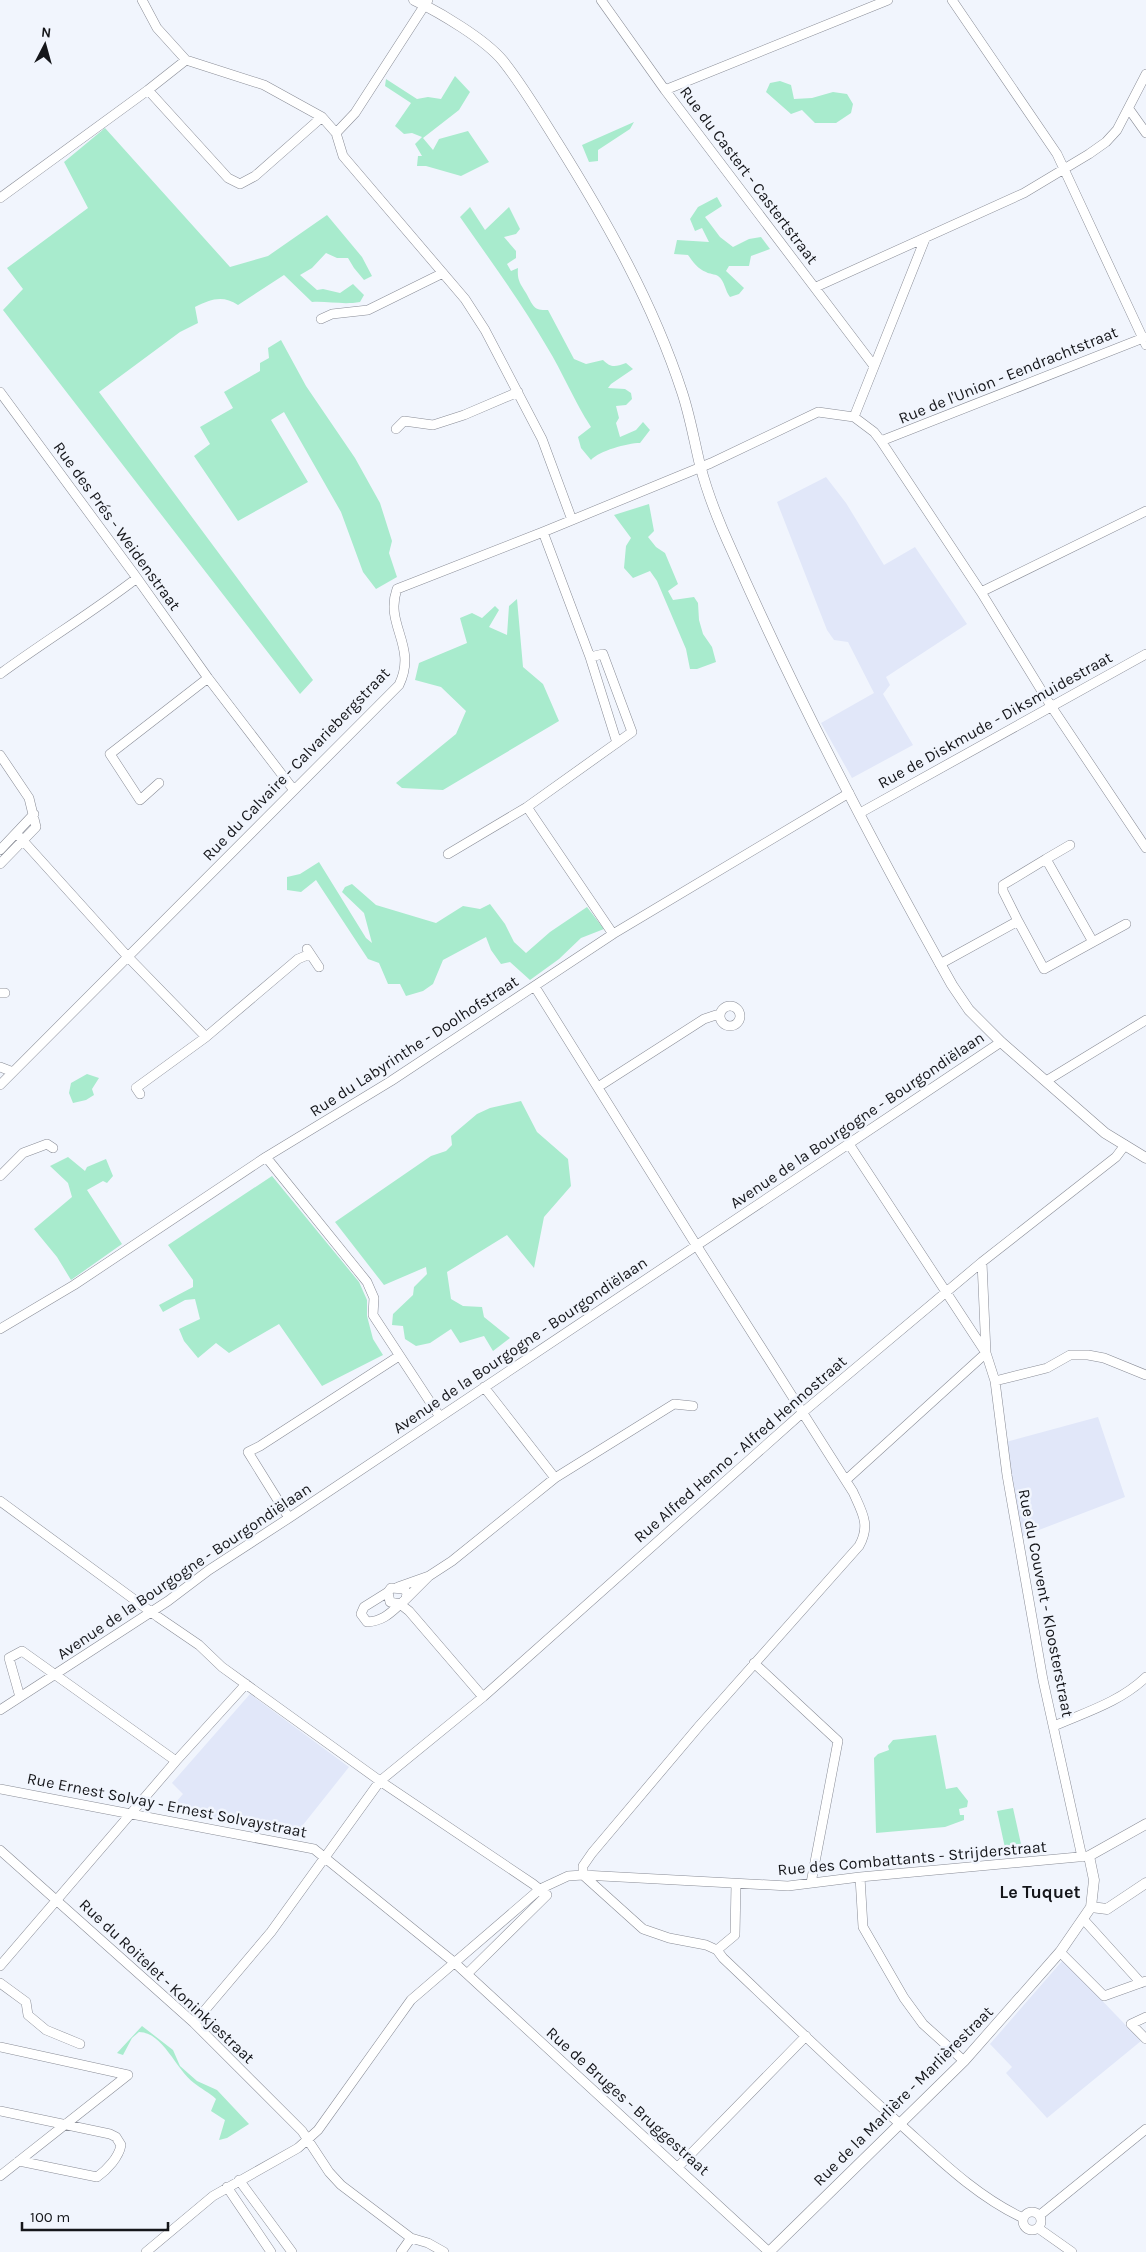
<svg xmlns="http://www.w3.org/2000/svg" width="1146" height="2252" viewBox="0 0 1146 2252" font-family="Karla,sans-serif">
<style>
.built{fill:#e1e7f9}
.green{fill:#a8ebcd}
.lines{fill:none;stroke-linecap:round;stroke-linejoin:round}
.minor-casing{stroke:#898c96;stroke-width:10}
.tertiary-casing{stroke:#898c96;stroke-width:11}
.minor{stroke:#fff;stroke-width:9}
.tertiary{stroke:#fff;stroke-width:10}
.labels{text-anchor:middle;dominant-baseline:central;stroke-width:5;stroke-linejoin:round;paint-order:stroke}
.street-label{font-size:16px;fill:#15161a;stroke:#f1f5fd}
.neighbourhood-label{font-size:18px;font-weight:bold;fill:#15161a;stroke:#f1f5fd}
</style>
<rect width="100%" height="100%" fill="#f1f5fd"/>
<path class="built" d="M826 477 846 503 884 565 915 547 967 624 886 677 890 685 883 694 913 745 852 778 821 723 874 693 848 642 834 640 827 630 777 502Z
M1098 1417 1125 1497 1018 1538 1006 1442Z
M250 1694 349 1767 295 1835 168 1811 183 1794 172 1783Z
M1063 1960 1141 2041 1047 2118 1006 2073 1012 2067 990 2044Z"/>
<path class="green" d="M455 76 470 92 459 110 423 138 433 150 439 139 468 131 489 162 461 176 426 166H417L418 156H422L415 144 422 137 412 133 404 134 395 126 411 103 385 86 386 79 417 99 428 97 441 99Z
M780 81 791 85 794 99 812 98 833 92 847 94 853 104 851 113 836 123H815L802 110 791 114 766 92 770 83Z
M634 122 630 129 598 150V161L589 162 582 145Z
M105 128 230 267 268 256 327 215 362 257 372 276 364 280 354 268 348 258H337L326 253 312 268 300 275 317 290 323 289 340 293 353 284 364 295 360 302C343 305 328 301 312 302L284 275 238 305C223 295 211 299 195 307L198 323 180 332 99 392 313 680 300 694 3 310 23 289 7 268 88 208 64 162Z
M717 197 722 206 705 217 720 237 733 247 749 239 761 237 770 249 751 256 749 266H729L726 271 744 288 739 294 730 297C725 291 725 281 718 276 715 274 709 274 706 272 698 269 693 262 688 255L674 254 677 240 709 242 702 228 695 231 690 219 698 207Z
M470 207 485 230 509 207 520 229 516 234 504 237 516 251V258L507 264 511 271 518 268C517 280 520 283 526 293 533 305 533 311 548 310L574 359 586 364 603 360C611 368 615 367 626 363L633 369 611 384 608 388 625 389 631 393 632 399 626 405 616 406 619 418 616 423 620 437 636 430 643 422 650 430 640 443C627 443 599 451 591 460L581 448 578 437 591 427C574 401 563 373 547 347 521 302 490 260 460 217Z
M281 340 306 386 355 458 380 503 392 541 389 553 397 577 376 589 363 572 341 512 284 412 271 420 308 482 238 521 194 456 210 444 200 427 233 408 224 392 260 371V363L269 358 268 348Z
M649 504 654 531 648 537 656 547 665 553 678 584 668 591 673 600 694 597 698 603 699 620 703 634 712 647 716 662 697 669H690L686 649 657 581 650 571 633 578 624 568 626 546 631 538 614 515Z
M517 599 523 667 543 684 559 721 443 790 402 788 396 783 456 734 466 711 441 687 415 680 419 663 467 643 460 618 472 613 482 618 495 606 499 610 489 627 507 635 509 606Z
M319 862 366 938 372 943 364 913 342 892 345 887 352 884 376 905 436 923 463 906 480 909 490 904 505 924 514 942 526 953 550 932 587 907 604 929 581 938 559 959 530 980 510 962 501 964 491 950 486 937 443 960 433 984 423 991 406 996 400 984H388L379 963 368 959 316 880 301 892 287 890V877L300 874Z
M87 1074 99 1078 92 1089 94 1095 86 1100 73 1103 69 1093 71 1083Z
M521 1101 537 1132 568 1159 571 1186 544 1217 534 1268 507 1235 447 1272 451 1299 463 1306 482 1307 484 1317 510 1338 493 1351 484 1336 460 1343 451 1329 430 1343 416 1346 405 1339 403 1326 392 1325 393 1314 413 1295 414 1287 427 1274 426 1267 384 1285 335 1222 431 1156 446 1151 452 1145 451 1136 477 1114 490 1108Z
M68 1157 85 1171 87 1167 106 1159 113 1176 107 1183 103 1181 87 1190 122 1244 71 1280 57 1257 34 1229 72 1197 68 1183 50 1166Z
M272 1176 359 1282 367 1300V1316L373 1339 383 1355 322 1386 279 1324 229 1353 216 1343 198 1358 184 1341 179 1329 200 1319 195 1299 185 1300 163 1312 159 1305 193 1287V1280L168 1245Z
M936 1735 946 1789 957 1787 968 1801 967 1807 959 1809 960 1815H964V1820L945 1827 876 1833 874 1758 878 1754 889 1750 888 1746 893 1740Z
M1013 1808 1023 1853 1007 1857 997 1811Z
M142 2026 173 2050 180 2066 197 2081 217 2090 249 2124 227 2138 219 2140 225 2120 211 2111 216 2099C209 2092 201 2089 194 2083 176 2070 163 2032 139 2032L132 2038 123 2055 117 2053Z"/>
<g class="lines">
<g class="minor-casing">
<path id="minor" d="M142 0 157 28 186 60 264 85 322 117 336 133 343 156 465 299 485 330 542 439 572 520
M601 0 665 90 874 366
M952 0 1057 154 1146 345
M148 90 228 178 240 184 255 176 322 117
M665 90 888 0
M1129 109 1146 133
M336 133 355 113 428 0
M0 198 148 90 186 60
M816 287 1024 193 1089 154 1106 142 1117 130 1146 74
M321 319 332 314 368 310 443 273
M0 392 134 574 208 678 293 789
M854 417 925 239
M396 429 404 421 433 425 464 415 518 392
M881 441 1146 337
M543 532 590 657 617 743
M981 592 1146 511
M0 674C45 641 93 612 137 578
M0 755 29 798 36 827 0 864
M159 783 140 800 110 754 208 678
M527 807 632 732 603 654 590 657
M860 813 1146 654
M17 834 128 957 206 1037
M0 850 34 814
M448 854 527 807 613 934
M1046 859 1070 845
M1093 942 1126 924
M307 949 319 967
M940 964 1018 921 1003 891V885L1046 859 1093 942 1044 969 1018 921
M535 987 693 1240 853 1492C862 1512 871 1525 859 1546L700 1725 592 1853 583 1866V1875
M0 993H5
M720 1016a10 10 0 1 1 20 0a10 10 0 1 1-20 0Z
M0 1067 13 1072
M1046 1081 1146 1020
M0 1085 399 685C418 646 384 625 397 589L543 532 711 463 818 412 854 417 874 432 881 441 981 592 1051 706 1146 848
M598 1087 704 1019 719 1014
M140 1094 136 1088 206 1037 298 959 310 954
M849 1144 986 1353
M266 1157 367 1282 374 1298 373 1315 440 1417
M0 1176 23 1153 47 1144 53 1148
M982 1262 986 1353 995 1381 1007 1475 1043 1680 1082 1857
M0 1329 74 1285 266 1157 391 1081 613 934 849 793
M995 1381 1047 1368 1070 1355H1088L1104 1358 1146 1375
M484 1387 555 1478
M846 1480 986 1353
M0 1501 158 1617 199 1645 222 1667 380 1781 533 1884 547 1895 467 1974
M289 1518 248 1452 260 1446 399 1356
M429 1576 452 1561 555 1478 674 1404 693 1406
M398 1587 429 1576 406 1599
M388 1592 364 1607 361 1614 367 1622C385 1621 392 1611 406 1599L407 1593 404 1589 391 1588 388 1592 390 1602 400 1604 409 1611 483 1697
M754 1663 838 1741 811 1883
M20 1697 9 1658 22 1651 176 1761
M0 1710 168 1601 209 1570 289 1518 1001 1042
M1054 1726C1086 1712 1120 1702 1146 1677
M0 1789 314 1849 455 1963 769 2252
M0 1850 194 2023 302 2131 329 2172 341 2185 411 2238 428 2243 444 2252
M583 1875 643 1929 669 1938 706 1945 717 1950 723 1958C782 2014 840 2070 900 2124 939 2159 976 2196 1023 2218
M860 1877 863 1927 904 1998 923 2024 964 2061
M1084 1920 1141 1983
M717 1950 735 1935 736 1884
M1060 1952 1104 1996 1146 1981
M0 1966 176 1761 246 1684
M0 1983 26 2002 28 2015 46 2030 80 2044
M1146 2017 1131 2024 1146 2039
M194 2023 271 1932 380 1781 483 1697 802 1413 982 1262 1116 1157 1125 1145
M0 2047 128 2075
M0 2111 110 2134 116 2137 121 2145C119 2157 107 2170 97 2177L19 2161
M678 2167 806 2036
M0 2176 128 2075
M239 2180 292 2252
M227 2187 271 2252
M1023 2221a9 9 0 1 1 18 0a9 9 0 1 1-18 0Z
M1040 2215 1146 2129
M1038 2228 1072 2252
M146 2252 213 2196 298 2148 318 2130 411 2000 540 1889 568 1876 583 1875 788 1886 860 1877 1089 1856
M401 2252 411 2238"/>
</g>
<g class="tertiary-casing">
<path id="tertiary" d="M414 0C439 12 485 39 503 61 523 86 540 115 557 142 607 222 653 303 682 392 690 416 694 440 700 465 707 492 720 525 732 551 797 699 873 844 952 985L969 1010 1001 1042 1105 1133 1146 1158
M1091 1907 1107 1909 1146 1883
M769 2252 964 2061 1060 1952 1091 1907 1094 1880 1089 1856 1146 1824"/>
</g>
<use href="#minor" class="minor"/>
<use href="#tertiary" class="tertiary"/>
</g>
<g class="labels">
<g class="street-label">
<text transform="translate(749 175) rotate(53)">Rue du Castert - Castertstraat</text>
<text transform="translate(1008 375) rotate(-22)">Rue de l'Union - Eendrachtstraat</text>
<text transform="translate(117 526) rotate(54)">Rue des Prés - Weidenstraat</text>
<text transform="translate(995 720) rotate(-29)">Rue de Diskmude - Diksmuidestraat</text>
<text transform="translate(296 764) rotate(-46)">Rue du Calvaire - Calvariebergstraat</text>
<text transform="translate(414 1046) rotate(-33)">Rue du Labyrinthe - Doolhofstraat</text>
<text transform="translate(857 1120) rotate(-34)">Avenue de la Bourgogne - Bourgondiëlaan</text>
<text transform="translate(520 1345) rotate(-34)">Avenue de la Bourgogne - Bourgondiëlaan</text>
<text transform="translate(740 1449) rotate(-41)">Rue Alfred Henno - Alfred Hennostraat</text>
<text transform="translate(184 1571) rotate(-34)">Avenue de la Bourgogne - Bourgondiëlaan</text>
<text transform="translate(1046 1603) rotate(79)">Rue du Couvent - Kloosterstraat</text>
<text transform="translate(167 1805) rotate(11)">Rue Ernest Solvay - Ernest Solvaystraat</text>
<text transform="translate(912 1858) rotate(-5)">Rue des Combattants - Strijderstraat</text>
<text transform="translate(167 1981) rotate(43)">Rue du Roitelet - Koninkjestraat</text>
<text transform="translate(903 2096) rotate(-45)">Rue de la Marlière - Marlièrestraat</text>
<text transform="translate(628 2101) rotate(42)">Rue de Bruges - Bruggestraat</text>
</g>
<g class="neighbourhood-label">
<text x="1040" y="1892">Le Tuquet</text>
</g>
</g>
<g transform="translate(45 45) rotate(6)" stroke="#f1f5fd" stroke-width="4" paint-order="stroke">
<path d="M0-4L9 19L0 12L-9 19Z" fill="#15161a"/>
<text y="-8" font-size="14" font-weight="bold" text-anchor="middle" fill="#15161a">N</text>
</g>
<path d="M22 2222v8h146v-8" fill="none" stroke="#15161a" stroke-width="2.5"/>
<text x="30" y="2222" font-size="15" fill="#15161a" stroke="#f1f5fd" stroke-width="4" paint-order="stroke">100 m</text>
</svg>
